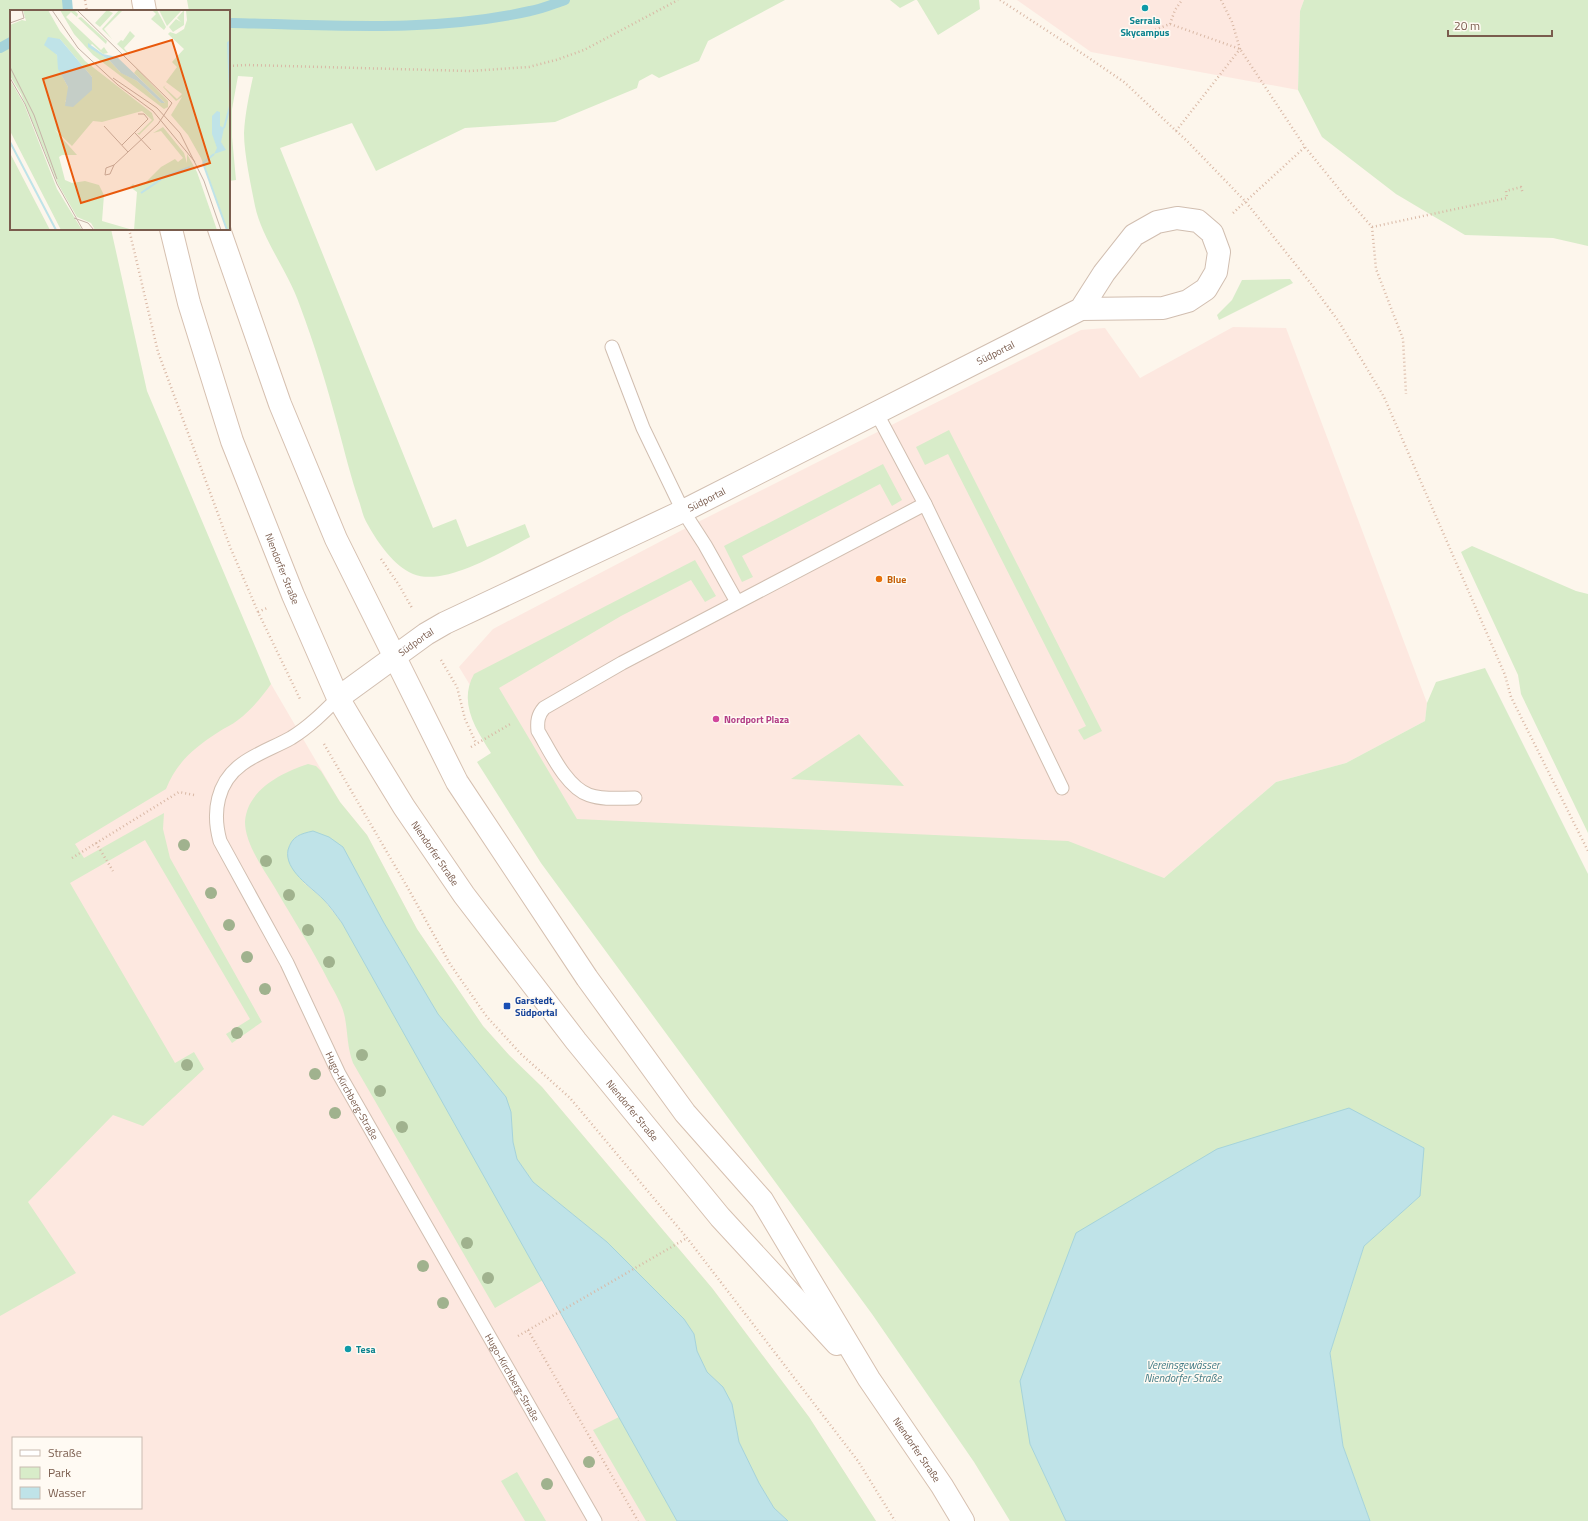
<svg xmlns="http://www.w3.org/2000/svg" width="1588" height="1521" viewBox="0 0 1588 1521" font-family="'Titillium Web',sans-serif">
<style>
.commercial{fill:#fde8e0;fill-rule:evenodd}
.green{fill:#d8ecc9}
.water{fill:#bfe3e8;stroke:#a5d3da}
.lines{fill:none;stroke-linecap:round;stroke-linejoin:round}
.stream{stroke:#a5d3da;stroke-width:10}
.service-casing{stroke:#d1beb0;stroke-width:15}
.minor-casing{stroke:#d1beb0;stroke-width:24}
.secondary-casing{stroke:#d6c0b0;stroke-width:24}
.path{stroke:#d9b8a5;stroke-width:2.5;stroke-dasharray:1 3;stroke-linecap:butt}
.service{stroke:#fff;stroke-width:13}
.minor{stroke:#fff;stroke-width:22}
.secondary{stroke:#fff;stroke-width:22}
.tree{fill:#a0b28e}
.culture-dot{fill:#0f9aa8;stroke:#fffaf3;stroke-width:1.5}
.food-dot{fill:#e8710a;stroke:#fffaf3;stroke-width:1.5}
.hotel-dot{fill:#d1479c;stroke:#fffaf3;stroke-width:1.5}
.transit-dot{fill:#1a4fb4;stroke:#fffaf3;stroke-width:1.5}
.labels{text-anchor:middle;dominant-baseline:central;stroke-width:3;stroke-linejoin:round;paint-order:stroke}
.culture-label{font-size:10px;font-weight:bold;fill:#0d838f;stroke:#fffaf3}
.street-label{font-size:10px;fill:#7a5c4d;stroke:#fffaf3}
.food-label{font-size:10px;font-weight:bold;fill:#c56008;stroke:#fffaf3;text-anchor:start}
.hotel-label{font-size:10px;font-weight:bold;fill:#b23c85;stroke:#fffaf3;text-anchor:start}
.transit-label{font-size:10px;font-weight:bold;fill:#164399;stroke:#fffaf3;text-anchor:start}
.water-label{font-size:11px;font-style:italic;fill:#437c86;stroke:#fffaf3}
.inset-river{fill:none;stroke:#bfe3e8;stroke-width:2}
.inset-road{fill:none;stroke:#c5b3a7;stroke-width:1}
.view{fill:#e8590c;fill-opacity:0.15;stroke:#e8590c;stroke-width:2}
.inset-edge{fill:none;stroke:#7a5c4d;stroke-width:2}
</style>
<rect width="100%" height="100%" fill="#fdf6ec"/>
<path class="commercial" d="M1017 0H1304L1300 11 1298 90 1091 52Z
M1233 327 1286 328 1427 703 1425 721 1346 763 1276 782 1164 878 566 843 459 667 493 629 688 527 1081 330 1105 328 1140 378Z
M271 684 340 802 367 835 417 929 483 1026 509 1055 542 1087 712 1288 809 1417 876 1521H0V1243L18 1223 47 1160 30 847 101 786ZM13 1438H141V1508H13Z"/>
<path class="green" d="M0 0H67L69 11H11V229H111L147 391 271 684C262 697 251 710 238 720 232 725 224 728 217 733 194 748 176 763 166 789L75 844 84 858 164 813 163 829 170 858 262 1022 232 1043 226 1034 250 1019 145 840 70 883 175 1063 194 1052 204 1069 143 1126 113 1115 28 1202 76 1273 0 1316Z
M187 0H785L708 41 699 61 659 78 652 74 639 81 637 88 555 122 465 128 376 171 352 123 280 148 433 528 456 519 467 547 525 524 530 537C501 552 445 587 413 574 394 566 378 543 368 525 364 519 362 511 360 504 351 478 345 453 338 427 327 386 315 346 300 306 289 273 262 239 255 206 251 185 244 154 244 133 245 114 249 95 253 77L238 76 232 109V137L236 180 229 181V11H189Z
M890 0H915L900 8Z
M917 0H979L980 9 938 35Z
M1304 0H1588V246L1553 238 1465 235 1396 194 1322 137 1298 90 1300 11Z
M1290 279 1293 283 1219 320 1217 315 1232 300 1242 280Z
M949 430 1102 731 1084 740 1078 730 1086 726 948 454 925 465 916 447Z
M883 464 902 500 892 506 880 484 742 556 753 577 742 582 724 546Z
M1472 546 1576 591 1588 594V833L1521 694 1518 675 1461 552Z
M695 560 716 596 705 602 691 580 621 616 499 688 577 819 1068 841 1164 878 1276 782 1346 763 1425 721 1427 703 1436 682 1485 668 1588 874V1521H1370L1343 1446 1330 1353 1364 1246 1420 1196 1030 1444 1066 1521H1010L974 1462 872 1314 541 863 477 762 491 753C476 729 458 703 474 674Z
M859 734 904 786 791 779Z
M308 764 316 766 321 771 340 802 367 835 417 929 483 1026 509 1055 542 1087 712 1288 809 1417 876 1521H788L774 1508 759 1483 739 1442 732 1404 723 1387 707 1372 697 1351 694 1334 684 1319 607 1242 533 1182 517 1159 513 1142 511 1112 487 1074 438 1014 384 923 343 847 298 835 290 844 287 854 304 883 323 899 342 923 543 1280 495 1308 353 1063C347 1046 348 1035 345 1018 343 1006 335 993 329 982 313 950 293 919 275 888 264 870 245 844 245 822 247 790 281 773 308 764Z
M619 1417 677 1521H646L593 1430Z
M517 1472 546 1521H525L501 1481Z"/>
<path class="water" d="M313 831 329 837 343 847 384 923 438 1014 506 1097 511 1112 513 1142 517 1159 533 1182 607 1242 684 1319 694 1334 697 1351 707 1372 723 1387 732 1404 739 1442 759 1483 774 1508 788 1521H677L342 923C336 915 330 906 323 899 311 887 284 870 288 850 292 836 300 834 313 831Z
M1349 1108 1424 1148 1420 1196 1364 1246 1330 1353 1343 1446 1370 1521H1066L1030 1444 1020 1381 1076 1233 1217 1149Z"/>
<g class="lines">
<path class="stream" d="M67 0 68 11
M232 23C331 25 433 33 530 11 542 9 553 4 565 0
M0 48 11 42"/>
<g class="service-casing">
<g id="service">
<path d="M612 347 643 428 683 511 705 545 737 602"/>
<path d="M876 412 925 504 1062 788"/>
<path id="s1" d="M338 698C324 712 309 727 291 738 275 747 257 753 242 764 217 782 212 812 220 841L287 963 339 1074 595 1521"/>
<path d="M635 798C620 798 603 800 589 795 566 787 550 751 538 731 537 721 538 715 544 708L622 663 925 504"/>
</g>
</g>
<g class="minor-casing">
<g id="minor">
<path id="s2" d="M338 698 426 634 445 623 683 511 1081 309 1163 308 1188 301 1206 289 1216 272 1219 252 1212 233 1198 221 1177 218 1157 222 1134 235 1104 273 1081 309"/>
</g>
</g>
<g class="secondary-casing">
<g id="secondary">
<path d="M143 0 145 11"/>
<path id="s3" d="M171 229 189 303 232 441 293 595 338 698 363 740 404 807 464 895 576 1041 720 1217 837 1344"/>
<path id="s4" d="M219 229 280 404 336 539 457 782 587 978 685 1113 762 1200 869 1379 942 1486 963 1521"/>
</g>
</g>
<path class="path" d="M85 0 87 11
M1000 0 1086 56 1124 82 1188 142 1245 201 1312 285 1339 322 1384 397 1505 675 1511 697 1588 851
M1170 24 1175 10 1182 0
M1144 34 1170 24 1240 49 1305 147 1343 194 1372 227 1376 269 1403 339 1406 394
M229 66 248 65 470 71 529 67 556 60 584 50 678 0
M1176 131 1240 49 1232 22 1221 0
M1233 213 1305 147
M1372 227 1507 198 1506 191 1521 187 1523 194
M129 229 158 352 231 549 258 612 300 699
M381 559 399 585 412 608
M258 612 267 608
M441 660 457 687 465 719 476 743
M324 744 409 890 450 964 487 1017 521 1054 570 1098 687 1238 858 1461 895 1521
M471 747 512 723
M96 843 113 871
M72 858 179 792 194 795
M528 1330 638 1521
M518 1336 687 1238"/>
<use href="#service" class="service"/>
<use href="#minor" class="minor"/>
<use href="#secondary" class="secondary"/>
</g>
<g class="tree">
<circle cx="184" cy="845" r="6"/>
<circle cx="266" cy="861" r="6"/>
<circle cx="211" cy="893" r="6"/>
<circle cx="289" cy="895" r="6"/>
<circle cx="229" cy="925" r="6"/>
<circle cx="308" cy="930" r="6"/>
<circle cx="247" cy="957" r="6"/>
<circle cx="329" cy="962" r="6"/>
<circle cx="265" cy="989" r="6"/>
<circle cx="237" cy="1033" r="6"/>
<circle cx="362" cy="1055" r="6"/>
<circle cx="187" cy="1065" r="6"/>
<circle cx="315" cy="1074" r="6"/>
<circle cx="380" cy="1091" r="6"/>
<circle cx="335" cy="1113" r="6"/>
<circle cx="402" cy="1127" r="6"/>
<circle cx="467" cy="1243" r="6"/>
<circle cx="423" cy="1266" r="6"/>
<circle cx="488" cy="1278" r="6"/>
<circle cx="443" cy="1303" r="6"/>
<circle cx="589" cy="1462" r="6"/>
<circle cx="547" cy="1484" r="6"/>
</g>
<g class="culture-dot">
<circle cx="1145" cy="8" r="4"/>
<circle cx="348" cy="1349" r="4"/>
</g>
<circle class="food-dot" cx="879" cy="579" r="4"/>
<circle class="hotel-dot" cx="716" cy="719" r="4"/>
<rect class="transit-dot" x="503" y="1002" width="8" height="8" rx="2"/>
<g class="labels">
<g class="culture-label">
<text x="1145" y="20">Serrala<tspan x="1145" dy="12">Skycampus</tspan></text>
<text x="356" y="1349" text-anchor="start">Tesa</text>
</g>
<g class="street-label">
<text stroke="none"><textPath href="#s2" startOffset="744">Südportal</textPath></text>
<text stroke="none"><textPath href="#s2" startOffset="420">Südportal</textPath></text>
<text stroke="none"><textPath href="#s3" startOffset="358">Niendorfer Straße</textPath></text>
<text stroke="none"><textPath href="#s2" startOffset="96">Südportal</textPath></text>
<text stroke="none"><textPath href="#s3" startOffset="682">Niendorfer Straße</textPath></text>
<text stroke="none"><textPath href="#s1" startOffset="490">Hugo-Kirchberg-Straße</textPath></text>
<text stroke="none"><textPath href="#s3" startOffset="1006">Niendorfer Straße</textPath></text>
<text stroke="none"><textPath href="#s1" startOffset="814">Hugo-Kirchberg-Straße</textPath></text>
<text stroke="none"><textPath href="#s4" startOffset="1415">Niendorfer Straße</textPath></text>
</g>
<g class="food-label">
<text x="887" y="579">Blue</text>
</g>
<g class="hotel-label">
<text x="724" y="719">Nordport Plaza</text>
</g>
<g class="transit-label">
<text x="515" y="1000">Garstedt,<tspan x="515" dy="12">Südportal</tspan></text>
</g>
<g class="water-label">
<text x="1183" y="1365">Vereinsgewässer<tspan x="1183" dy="13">Niendorfer Straße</tspan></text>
</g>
</g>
<g transform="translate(10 10)">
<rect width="220" height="220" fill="#fdf6ec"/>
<path d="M13 0H38L50 21 75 51 142 103 144 110 129 125 127 123H129L142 110 132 101 92 112 83 111 62 136 44 119 67 145H52L49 147 55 170 62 173 75 171 89 175 94 185 92 211 123 220H85L81 213 67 207 48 174 11 84 0 66V15L12 10 16 11ZM50 29 82 67 55 92 58 86V77L51 64 47 45 40 37ZM50 0H64L68 4 67 7 61 2 56 7 91 40 94 37 98 43 93 44 82 34 79 37 99 50 110 62 127 71 151 93H155L124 63 127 59 158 91V97L154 99 83 45 64 24ZM97 0 103 3 90 17 85 13ZM109 0H113L94 19 102 29 92 19ZM142 0H147L156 17 154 20 141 9 146 4ZM149 0H172L157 16ZM174 0V15L163 22 159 17 166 9 171 12 167 8ZM176 0H220V220H217L191 148 178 125 161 105 172 87 166 91 153 77 156 75 154 77 167 89 172 84 156 72 167 57 162 52 174 39 158 24 160 22 166 24 174 19 177 10ZM71 7 97 31 96 34 68 8ZM120 21 125 26 114 38 121 47 107 34 111 30 113 31ZM0 70 14 94 47 179 72 220H51L0 121ZM153 117 174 143 177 153V144L187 162 207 220H124L127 182 120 177 123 174 125 176 134 174 151 157 165 149 168 152 173 148 151 121 143 123ZM0 143 40 220H0Z" fill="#d8ecc9" fill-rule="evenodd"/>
<path d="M38 27 50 29 82 67V80L63 97 55 96 58 77 48 59 47 45 34 35ZM78 33 93 44 107 47 155 93H151L127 71 111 63 99 50 78 37ZM207 101 210 102V116L214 118 211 132 216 140 204 144 207 138 202 124V106Z" fill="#bfe3e8"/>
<path class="inset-river" d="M220 31 218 33 220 84M214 118 220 96M0 132 46 220M193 153 217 220M193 153 204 144M131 183 156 166 180 157"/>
<path class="inset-road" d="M42 0 68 38 108 75 143 101 185 152M67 0 162 93 148 114 104 155 96 158 95 165 100 164 104 155M0 13 14 8 12 0M0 57 24 105 47 169M0 68 15 94 47 174 73 220M103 68 147 98 170 123 194 171 211 220M94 116 118 142M125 123 141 140M112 135 138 109 134 104H128M64 208 78 213 84 220"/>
<path class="view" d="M162 30 200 153 71 193 33 69Z"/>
<rect width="220" height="220" class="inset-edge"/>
</g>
<rect x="12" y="1437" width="130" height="72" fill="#fffaf3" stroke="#cabbb1"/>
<rect x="20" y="1450" width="20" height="6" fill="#ffffff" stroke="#cabbb1"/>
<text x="48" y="1457" font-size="12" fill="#7a5c4d">Straße</text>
<rect x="20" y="1467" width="20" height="12" fill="#d8ecc9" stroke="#cabbb1"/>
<text x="48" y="1477" font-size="12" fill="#7a5c4d">Park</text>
<rect x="20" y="1487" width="20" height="12" fill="#bfe3e8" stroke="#cabbb1"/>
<text x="48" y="1497" font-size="12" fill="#7a5c4d">Wasser</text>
<path d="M1448 30v6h104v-6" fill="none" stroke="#7a5c4d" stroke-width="2"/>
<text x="1454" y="30" font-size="12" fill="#7a5c4d" stroke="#fffaf3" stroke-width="3" paint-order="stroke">20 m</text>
</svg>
